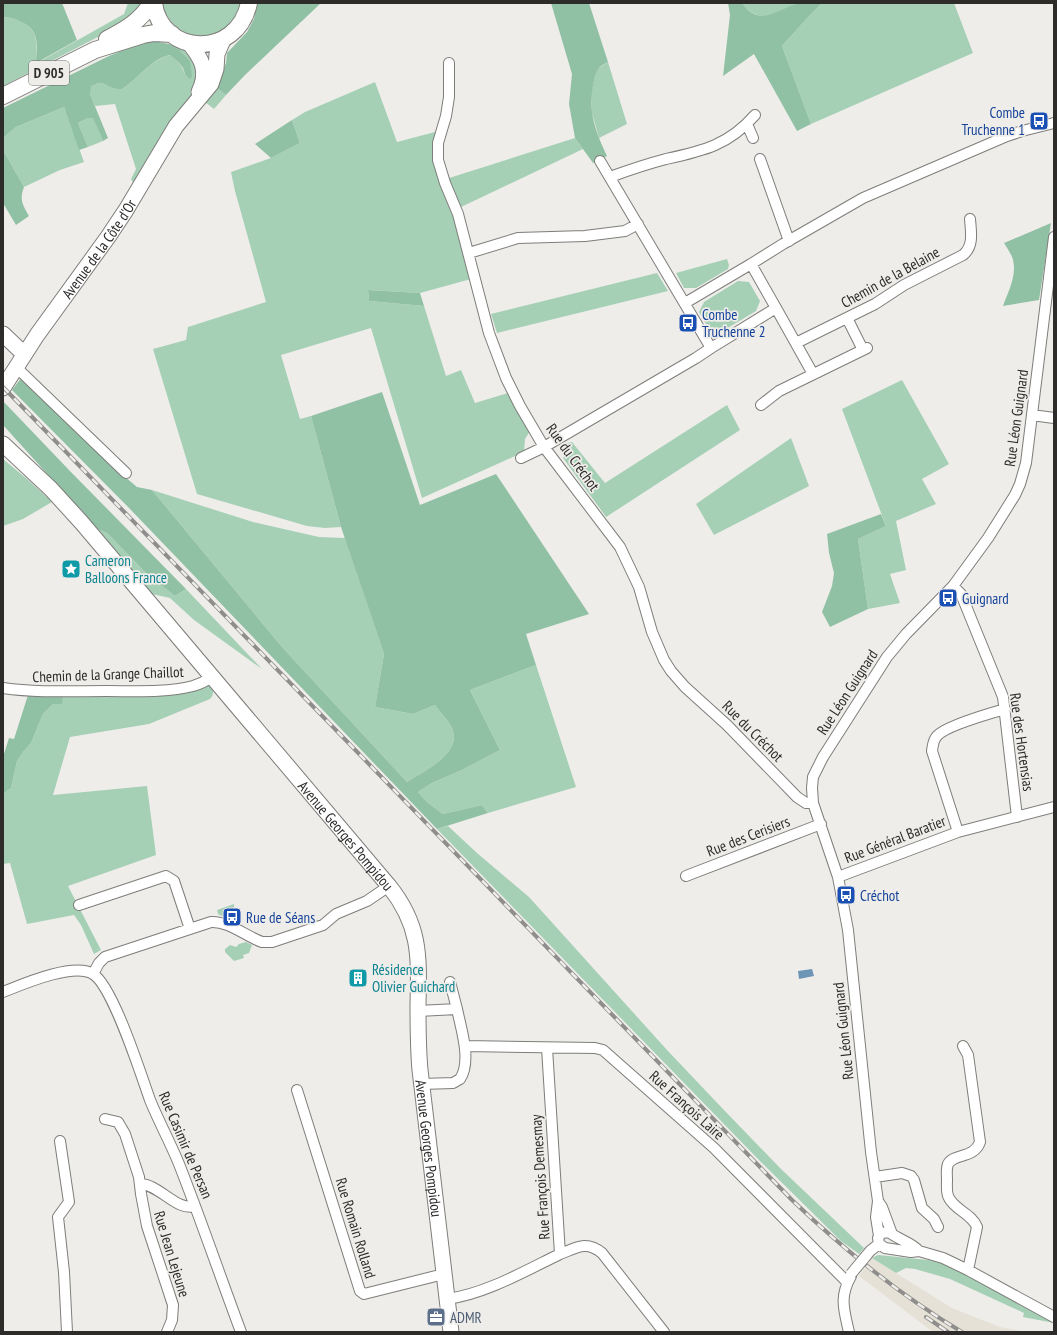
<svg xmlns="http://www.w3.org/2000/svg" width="1057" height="1335" viewBox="0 0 1057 1335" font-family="'PT Sans Narrow',sans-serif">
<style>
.built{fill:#e6e1d7}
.green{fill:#a5d0b5}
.forest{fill:#91c1a4}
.water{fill:#6d95b6}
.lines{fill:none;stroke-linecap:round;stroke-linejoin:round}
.minor-casing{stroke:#7e7d7a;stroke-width:12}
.secondary-casing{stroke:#7e7d7a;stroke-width:17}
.primary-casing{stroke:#7e7d7a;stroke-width:18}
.minor{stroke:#fff;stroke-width:10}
.secondary{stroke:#fff;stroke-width:15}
.primary{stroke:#fff;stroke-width:16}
.rail-casing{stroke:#8f8e8c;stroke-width:4}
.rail{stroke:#efedea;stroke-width:2.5;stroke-dasharray:8;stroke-linecap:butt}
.minor-bridge-casing{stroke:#7e7d7a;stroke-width:12;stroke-linecap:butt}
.minor-bridge{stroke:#fff;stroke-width:10}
.labels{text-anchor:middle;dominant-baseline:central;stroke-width:3.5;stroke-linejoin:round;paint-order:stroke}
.shield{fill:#efedea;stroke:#676664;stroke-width:1}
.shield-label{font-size:14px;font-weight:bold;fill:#2d2c2b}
.transit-label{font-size:15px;fill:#164399;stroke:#efedea;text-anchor:start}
.street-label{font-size:15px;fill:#2d2c2b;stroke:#efedea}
.culture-label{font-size:15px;fill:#0d838f;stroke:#efedea;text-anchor:start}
.service-label{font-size:15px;fill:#4e5e75;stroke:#efedea;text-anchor:start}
</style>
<rect width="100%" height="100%" fill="#efedea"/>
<path class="built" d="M872 1258 952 1308 1000 1327 1025 1332H933L859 1276Z"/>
<path class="green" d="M128 3H143L123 24 3 86V17C10 17 15 19 21 22 41 31 35 45 37 63L124 14Z
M162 3H241C232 36 192 49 170 20 166 15 164 9 162 3Z
M742 3H801C779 12 760 27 742 3Z
M822 3H954L973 53 811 124 782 46 811 14Z
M169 44 179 47 191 56 198 72 193 93 134 184 131 179 136 169 115 104 95 106 90 94V86C103 80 102 84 112 88 115 89 119 89 122 89 138 79 151 59 171 55 178 61 183 67 186 77L178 49Z
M608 62 627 124 599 138 592 113 591 93 596 72 599 68Z
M375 82 397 142 435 132H439L437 143 471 279 420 293 368 290 369 301 424 306 446 376 461 370 475 403 508 393 530 431 525 439 524 452 422 498 371 328 281 355 300 419 311 416 341 527 325 528 307 526 197 494 153 349 186 340 188 327 266 302 235 191 231 172 271 158 300 143 292 120 305 112Z
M217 88 226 95 214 109 205 102Z
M64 107 84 162 60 170 24 187 3 150V138L16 127Z
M93 117 103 141 88 147 78 123 88 118Z
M575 138 583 149 461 207 446 179Z
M727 259 729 265 728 269 696 288H684L676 273Z
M657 273 668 291 497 333 491 314Z
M738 281 749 282 760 301 756 311 721 332 710 331 699 312 704 302Z
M902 380 949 464 922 479 936 504 896 521 906 570 890 574 900 603 868 609 858 539 886 526 842 409Z
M727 405 740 430 606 517 563 458 566 453 567 443 572 442 605 483Z
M791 438 809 486 714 535 696 504Z
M3 459 27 479 52 502 23 519 3 526Z
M152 490 253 522 319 537 345 538 384 654 375 707 413 714 435 705C440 712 448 720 452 728 463 753 424 771 407 782L282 647Z
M97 529 107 533 147 574 175 596 186 589 262 669 194 620 170 598 152 594Z
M536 665 576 787 488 813 482 805 443 814 427 802 418 792 432 783 462 770 500 750 470 690Z
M207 685C214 688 215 694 210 699L149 724 70 737 53 795 147 786 156 855 68 886 101 950 94 954 81 925 74 915 27 924 10 863 3 864V794L11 788 17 761 23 752 31 743 43 714 63 694Z
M448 826 477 853 529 897 667 1050 723 1109 780 1168 864 1248 859 1254 841 1241 756 1157 437 829Z
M234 904V907L230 914 222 916 218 914 217 910Z
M246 942 252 945 249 953 243 955 244 958 234 961 225 952V949L230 945 236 947 239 944Z
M878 1255 928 1260 948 1265 1054 1321V1323L1023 1317 1024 1313 950 1279 915 1269 906 1268 896 1273 872 1258Z"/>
<path class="forest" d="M3 3H62L77 40 36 63C37 45 40 30 21 22 15 19 10 17 3 17Z
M256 3H321L245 75 226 95 217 88 226 63 227 53 247 32 254 19Z
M551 3H589L608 62C605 64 602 65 600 67 596 71 595 76 594 81 587 109 595 131 607 156L593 163 575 138 569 104 572 74Z
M728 3H742C761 29 778 8 800 3 807 2 816 3 822 3L811 14 782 46 811 124 797 131 754 54 723 76 730 15Z
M154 41 169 44 178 49 190 61 192 76 190 79C185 76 185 72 183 68 179 62 175 59 170 55 151 59 138 79 122 89 119 89 115 89 112 88 102 84 103 80 91 86L90 94 108 138 103 141 93 118H88L78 123 88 147 79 150 64 107 16 127 3 138V108L109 56 133 46Z
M292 120 300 143 271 158 255 144Z
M3 150 24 187C19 200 23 205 29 216L16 225 3 203Z
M1051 223 1039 300 1003 306C1008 292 1017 276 1013 260 1012 255 1007 248 1004 243Z
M368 290 420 293 424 306 369 301Z
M22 377 124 476 137 487 152 490 282 647 407 782C424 771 463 753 452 728 448 720 440 712 435 705L413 714 375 707 384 654 341 527 311 416 382 392 420 505 496 474 589 614 526 634 536 665 470 690 500 750 462 770 432 783 418 792 427 802 443 814 482 805 488 813 437 829 130 509 12 390Z
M3 401 69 470 186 589 175 596 147 574 107 533 97 529 3 425Z
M881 514 886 526 858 539 868 609 830 627 822 612 832 586 834 573 829 553 827 534Z
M63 694 62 704H53L43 714 31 743 23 752 17 761 11 788 3 794V757L9 738 14 739 28 695Z"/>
<path class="water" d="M812 969 814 976 799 979 798 971Z"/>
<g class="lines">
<g class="minor-casing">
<path id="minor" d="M449 63V97L446 116 438 143V160L445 183 458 214 489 333 506 378 520 406 544 447 620 547 639 587 652 632 664 660 671 671 685 687 727 725 797 797 806 803H813
M747 124 753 138
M760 159 789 241
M600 161 711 348 776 308 751 264 685 303
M610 177C629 170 647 164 666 159 703 151 729 145 755 115
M469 253 518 238 585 236 625 231 638 224
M751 264 783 244 863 198 1007 136 1022 131 1054 123
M776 308 813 374
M847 318 863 350
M796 343 875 304 904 285 963 255C974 246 971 232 970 219
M16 367 126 473
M761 405 779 391 867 348
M1032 415 1054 418
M521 458 544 447 696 358 711 348
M953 586 961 594 1003 697 1017 817
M3 688C38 693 72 691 107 691 135 691 166 693 193 686 200 684 206 681 212 677
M958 832 1054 807
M686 876 821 824
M838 877 958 832 932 751C933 745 933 740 937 736 945 726 991 713 1005 709
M79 905 166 876 174 881 190 929
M93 974 99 963 105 957 211 922C229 921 245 936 262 942H272L323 925 336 914 367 901 389 886
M450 982 457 1009
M3 992C23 984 74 962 93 974 113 986 141 1075 150 1100 159 1122 170 1142 179 1164 201 1220 220 1276 241 1332
M418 1011 457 1009C461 1029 472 1061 460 1079L453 1083 421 1084
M465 1046 595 1048 603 1050 714 1148 847 1282
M963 1046 968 1055 980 1142C974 1159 954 1153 948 1164 946 1169 947 1175 947 1180 947 1185 946 1193 949 1198 955 1210 972 1214 977 1227L968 1270
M297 1090 360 1291 364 1294 444 1274
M105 1119 118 1122 125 1134 139 1177 141 1194 147 1226 173 1305 172 1320 167 1332
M60 1141 69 1202 58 1217 64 1272 67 1332
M875 1177 902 1173 911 1176 914 1180 922 1208 934 1219 938 1227
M140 1184C159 1184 177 1212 195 1206
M878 1201 882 1207 892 1234
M879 1236 876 1217 878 1201 871 1152 848 930 838 877 813 803 812 788 813 777 823 757 887 657 906 634 953 586 988 538 1015 495 1020 484 1026 463 1054 237
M919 1251C911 1242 899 1240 889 1232L882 1233 878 1238 879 1244 885 1248 911 1252 919 1251 943 1258 968 1270 1054 1317
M560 1254C576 1248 586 1240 602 1253L664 1332
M866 1256 870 1251 879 1244
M447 1299C485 1294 525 1271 560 1254L547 1048
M849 1332C844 1310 839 1297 851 1276"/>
</g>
<g class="secondary-casing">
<g id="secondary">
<path d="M189 43C202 59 209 71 199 92"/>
<path d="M3 334 24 354"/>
<path id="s1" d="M3 388 37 335 108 237 126 210 176 126 211 84 216 69 217 54 223 40"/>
<path id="s2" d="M3 444 51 489 82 523 389 886C421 926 419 957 418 1005 418 1027 418 1048 420 1070L451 1332"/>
</g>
</g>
<g class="primary-casing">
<path id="primary" d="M154 3C161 56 237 60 249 3
M107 39C124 30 141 21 151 3
M3 96 95 50 143 35 154 33 172 34"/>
</g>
<use href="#minor" class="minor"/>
<use href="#secondary" class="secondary"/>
<use href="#primary" class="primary"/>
<g class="rail-casing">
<path id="rail" d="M3 387 792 1200C844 1250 900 1295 962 1332
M926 1317 948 1332"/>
</g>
<use href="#rail" class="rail"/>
<g class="minor-bridge-casing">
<path id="minor-bridge" d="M851 1274 866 1256"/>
</g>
<use href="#minor-bridge" class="minor-bridge"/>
</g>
<defs>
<g id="bus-square" transform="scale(1)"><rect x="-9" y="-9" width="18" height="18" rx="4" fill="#1a4fb4" stroke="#efedea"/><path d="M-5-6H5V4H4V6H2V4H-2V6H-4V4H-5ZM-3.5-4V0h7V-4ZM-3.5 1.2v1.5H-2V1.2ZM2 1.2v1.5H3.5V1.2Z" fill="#fff"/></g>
<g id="sight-square" transform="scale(1)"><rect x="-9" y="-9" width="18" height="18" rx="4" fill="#0f9aa8" stroke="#efedea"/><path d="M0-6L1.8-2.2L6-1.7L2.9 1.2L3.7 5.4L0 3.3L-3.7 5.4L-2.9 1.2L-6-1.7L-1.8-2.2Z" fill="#fff"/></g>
<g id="building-square" transform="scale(1)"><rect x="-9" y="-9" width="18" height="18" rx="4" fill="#0f9aa8" stroke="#efedea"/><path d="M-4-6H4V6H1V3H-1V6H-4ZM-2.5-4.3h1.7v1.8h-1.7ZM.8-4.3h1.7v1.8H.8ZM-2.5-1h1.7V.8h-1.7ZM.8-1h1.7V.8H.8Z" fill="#fff"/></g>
<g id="office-square" transform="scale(1)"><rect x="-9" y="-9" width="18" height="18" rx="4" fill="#5c6f8a" stroke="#efedea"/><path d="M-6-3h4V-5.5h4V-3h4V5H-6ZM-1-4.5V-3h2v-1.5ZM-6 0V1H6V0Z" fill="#fff"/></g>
</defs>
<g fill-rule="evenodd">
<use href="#bus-square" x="1039" y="121"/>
<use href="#bus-square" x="688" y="323"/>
<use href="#sight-square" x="71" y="569"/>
<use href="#bus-square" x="948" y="598"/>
<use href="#bus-square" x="846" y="895"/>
<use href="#bus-square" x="232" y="917"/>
<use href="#building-square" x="358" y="978"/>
<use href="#office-square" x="436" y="1317"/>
</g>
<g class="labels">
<rect class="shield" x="29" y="61" width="40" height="24" rx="3"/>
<g class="shield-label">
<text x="49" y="73">D 905</text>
</g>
<g class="transit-label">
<text x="1025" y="112" text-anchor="end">Combe<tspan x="1025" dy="17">Truchenne 1</tspan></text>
<text x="702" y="314">Combe<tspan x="702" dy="17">Truchenne 2</tspan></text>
<text x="962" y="598">Guignard</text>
<text x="860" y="895">Créchot</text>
<text x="246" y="917">Rue de Séans</text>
</g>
<g class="street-label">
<text stroke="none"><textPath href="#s1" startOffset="169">Avenue de la Côte d'Or</textPath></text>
<text transform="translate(890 277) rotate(-29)">Chemin de la Belaine</text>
<text transform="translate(1016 418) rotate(-82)">Rue Léon Guignard</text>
<text transform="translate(573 457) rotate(54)">Rue du Créchot</text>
<text transform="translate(108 674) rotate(-2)">Chemin de la Grange Chaillot</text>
<text transform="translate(847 692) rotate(-57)">Rue Léon Guignard</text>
<text transform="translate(753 731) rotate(45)">Rue du Créchot</text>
<text transform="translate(1022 742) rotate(82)">Rue des Hortensias</text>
<text stroke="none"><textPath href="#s2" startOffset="521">Avenue Georges Pompidou</textPath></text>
<text transform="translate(748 836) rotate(-21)">Rue des Cerisiers</text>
<text transform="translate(895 839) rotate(-21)">Rue Général Baratier</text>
<text transform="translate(843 1031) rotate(-96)">Rue Léon Guignard</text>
<text transform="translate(687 1105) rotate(42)">Rue François Laire</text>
<text transform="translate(186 1145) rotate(67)">Rue Casimir de Persan</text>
<text stroke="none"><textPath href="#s2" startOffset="857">Avenue Georges Pompidou</textPath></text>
<text transform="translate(540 1177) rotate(-94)">Rue François Demesmay</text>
<text transform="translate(356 1228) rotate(73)">Rue Romain Rolland</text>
<text transform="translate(172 1254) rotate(73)">Rue Jean Lejeune</text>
</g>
<g class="culture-label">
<text x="85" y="560">Cameron<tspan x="85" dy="17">Balloons France</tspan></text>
<text x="372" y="969">Résidence<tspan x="372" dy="17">Olivier Guichard</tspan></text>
</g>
<g class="service-label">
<text x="450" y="1317">ADMR</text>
</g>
</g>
<rect width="1057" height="1335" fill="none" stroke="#2d2c2b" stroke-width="8"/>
</svg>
